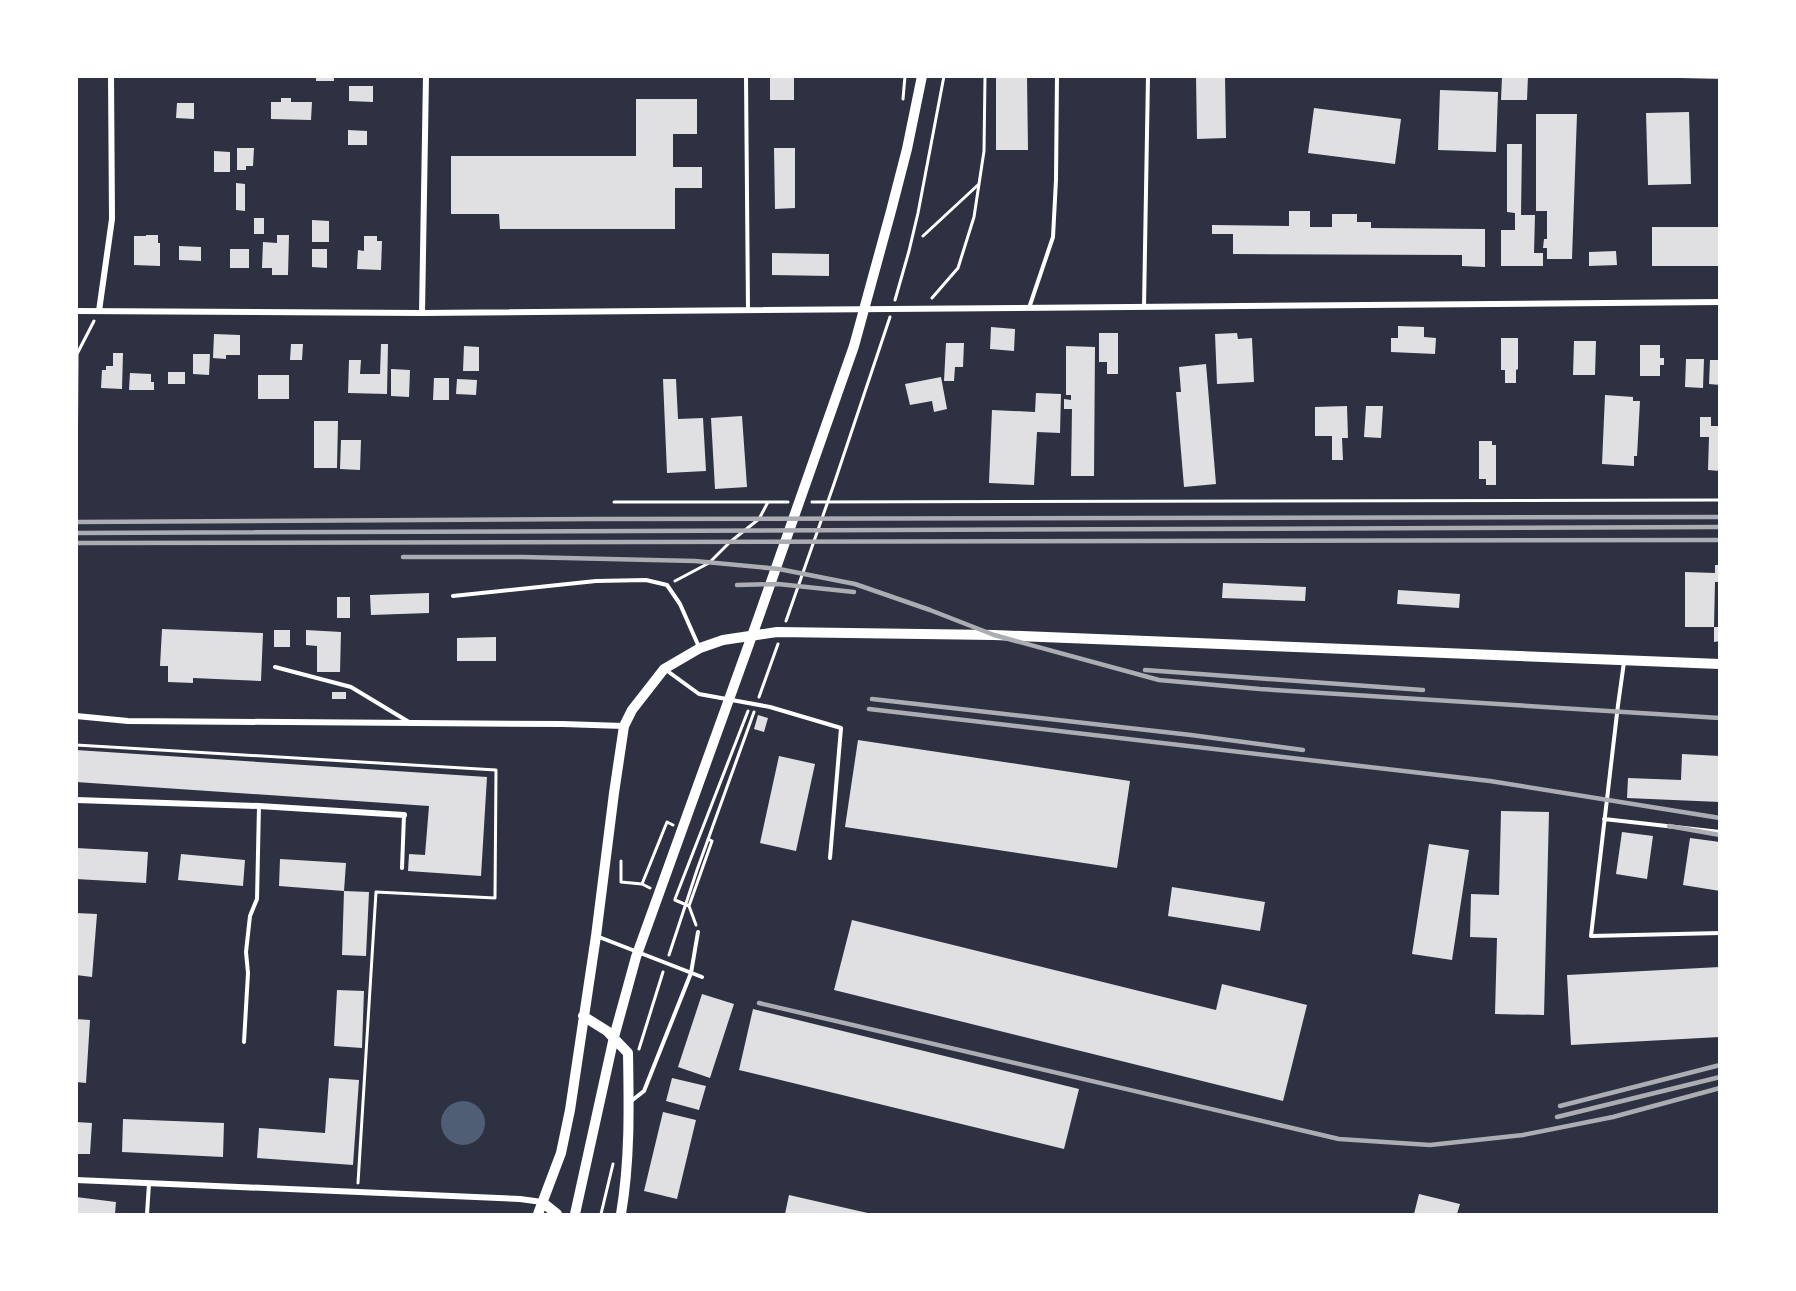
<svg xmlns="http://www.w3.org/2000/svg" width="1796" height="1291" viewBox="0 0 1796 1291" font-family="'Crimson Pro',serif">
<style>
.water{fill:#4f5d75}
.building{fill:#e0e0e3}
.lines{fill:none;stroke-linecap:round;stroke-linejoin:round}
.path{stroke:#fff;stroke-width:3}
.service{stroke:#fff;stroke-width:4}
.minor{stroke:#fff;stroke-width:6}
.primary{stroke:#fff;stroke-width:10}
.rail{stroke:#abadb3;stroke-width:4.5}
</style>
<rect width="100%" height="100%" fill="#2d3142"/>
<path class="water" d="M441 1123a22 22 0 1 1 44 0a22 22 0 1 1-44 0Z"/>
<path class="building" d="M316 76H334V81H316Z
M770 76H794V100H770Z
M996 76H1027L1028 150H996Z
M1196 76H1225L1226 138 1197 139Z
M1502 76H1528L1527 100H1501Z
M1681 76H1720V79L1681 78Z
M349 86H373V102L349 101Z
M1440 90 1498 92 1496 152 1438 150Z
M281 98H291V102H312L311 120 271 119V102H281Z
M636 99H697V134H673V167H702V188H675V229H500L499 214H451V156H636Z
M177 103H194V119L176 118Z
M1314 108 1401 119 1395 164 1308 153Z
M1689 112 1691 184 1648 185 1646 113Z
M1536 114H1577L1572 259H1547V248H1543L1544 239H1547V211H1536Z
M348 130 367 131V145H348Z
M1507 144H1522L1521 215H1535L1534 253H1543V266H1501V230H1515V213L1507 212Z
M237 148H254L253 166H246V170H237Z
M774 148H795V208L775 209Z
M214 151 230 152V172H214Z
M236 183 245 184V211L236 210Z
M1289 211H1310V227H1332V214H1357V222H1371V228L1485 229V267L1462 266V255L1233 254V234H1212V225L1289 226Z
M254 218H264V234H254Z
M312 220 329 221V242H312Z
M1652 227H1720V266H1652Z
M146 235H158V243H160V266L134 265V236H146Z
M277 235H289L288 275H272V268H262L263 242 277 243Z
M364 236H377V241H382L381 270 357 269 358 250 364 251Z
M179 246 201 247V261L179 260Z
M230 249H249V268H230Z
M312 249H327V268L312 267Z
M1616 251 1617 265 1589 266V252Z
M772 253 829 254V276L772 275Z
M1398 326 1424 327V337L1436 338 1435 354 1391 352V338H1398Z
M991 327 1015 329 1014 351 990 349Z
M1099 333H1118V374H1107V362H1099Z
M1237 333 1238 339 1252 338 1254 382 1217 384 1215 334Z
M214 334 240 335V355H226V359L213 358Z
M1501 338H1518V369L1516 370V383H1505V370H1501Z
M1574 341H1596L1595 375H1573Z
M946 343H964L963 367H955L954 381H944Z
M291 344H303L302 360H290Z
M381 344H388L387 394 348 393 349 360H361L360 374H380Z
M1640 345H1660V358H1664V365H1660V376H1640Z
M464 346 479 347V371H463Z
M1066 346 1095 347 1094 476H1071L1072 409H1064V399L1071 400V395H1066Z
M113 353H123L122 389 101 388 102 370H106V366H113Z
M193 354H210L209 375 193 374Z
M1686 359H1704L1703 388 1685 387Z
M1710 360H1720V385L1709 384Z
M1206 364 1216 484 1184 487 1176 392H1181L1179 367Z
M391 369 410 370 409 397 391 396Z
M168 372H185V384H168Z
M130 373 151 374V382H154V390H129Z
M258 375H289V399H258Z
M941 377 947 409 934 412 932 401 910 405 905 384Z
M434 378H449V400H433Z
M457 379 477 380 476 395 456 394Z
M663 379H676L678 419 703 418 706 471 667 473Z
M1036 393 1061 394 1060 433 1037 432 1034 485 989 483 992 410 1035 412Z
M1605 395 1633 397V401H1640L1637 456H1634V466L1602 464Z
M1347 406 1348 438H1342L1343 460H1332V436H1315V407Z
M1366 406H1383L1381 438 1364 437Z
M742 416 747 487 715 489 711 418Z
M1700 417H1711V426H1720V471L1708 470 1709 437H1700Z
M314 421H338L337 468H314Z
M341 440H361L360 470 340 469Z
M1479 441H1492V445H1496V485H1486V479H1479Z
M1715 565H1720V582H1715L1714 627H1685V572L1715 573Z
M1223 583 1306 587 1305 601 1222 598Z
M1398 590 1460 594 1459 608 1397 604Z
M429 593V613L371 615 370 595Z
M337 597H350V618H337Z
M1714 627H1720V641L1714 642Z
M162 629 263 633 261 681 193 678V683L168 682V666H160Z
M274 630H290V647H274Z
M306 630 341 632 340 672H317V646L306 645Z
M496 637V661H457V638Z
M332 692H346V699H332Z
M758 715 768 718 764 732 754 729Z
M858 740 1130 781 1117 868 845 827Z
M76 750 487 777 481 876 408 871 409 854 425 855 429 806 76 782Z
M1682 754 1720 756V802L1627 798 1628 778 1681 780Z
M779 756 815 764 796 851 760 843Z
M1501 811 1549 812 1544 1015 1495 1014 1497 938 1470 937 1471 894 1499 895Z
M1622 832 1653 836 1647 879 1616 874Z
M1690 838 1720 842V891L1683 885Z
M1429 844 1469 850 1452 960 1412 954Z
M76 848 148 852 146 883 76 879Z
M181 854 245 860 243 886 178 880Z
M280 859 346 863 344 891 279 886Z
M1172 887 1265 902 1260 931 1168 916Z
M344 891 369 892 366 956 342 955Z
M76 913 97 914 92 977 76 975Z
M852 920 1216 1010 1222 984 1307 1005 1283 1101 834 990Z
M1720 967V1037L1571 1045 1567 975Z
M337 990 364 991 362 1048 334 1046Z
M702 994 734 1004 710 1078 678 1067Z
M753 1009 1079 1089 1064 1149 739 1070Z
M76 1019 90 1020 86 1083 76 1082Z
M329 1078 359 1080 353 1165 257 1158 259 1128 325 1133Z
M672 1078 706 1086 699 1110 666 1101Z
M663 1112 696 1120 677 1199 644 1191Z
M123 1119 224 1123 223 1157 122 1152Z
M76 1122 92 1123 90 1154H76Z
M1419 1194 1460 1204 1457 1214H1414Z
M789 1195 872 1214H785Z
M76 1197 116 1202 115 1214H76Z"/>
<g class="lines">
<path class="path" d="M903 99 905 76
M923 236 979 184
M932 298 958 268 974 217 984 151 985 76
M895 300 909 251 918 213 944 76
M76 500 77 354 94 321
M614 502H788
M812 502 1720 500
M675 581 709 563 730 542 759 519 768 502
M786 621 834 484 890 317
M759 697 778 644
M76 745 496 770 495 898 376 892 358 1183
M621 861V882L642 884 650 888
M642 884 667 822 673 825
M675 899 748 711
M675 900 689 906 696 925
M689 906 712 841 708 839
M669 955 697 870 754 712
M639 1049 663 972
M601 1214 613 1164"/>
<path class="service" d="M746 76 748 310
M1144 307 1148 76
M1029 308 1053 237 1056 180 1057 76
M453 596 596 581 646 580 667 585 680 604 699 647
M1624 662 1618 705 1591 936 1720 933
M275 667 351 687 409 722
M666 670 699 694 770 707 841 728 830 858
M1604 819 1720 832
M402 868 404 815
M599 937 702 977
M244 1042 248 973 246 952 250 916 257 899 259 806
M630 1102 644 1091 691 973 698 932
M147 1214 149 1184"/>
<path class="minor" d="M76 311 422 313 1720 302
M99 311 112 219 111 76
M422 313 426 76
M76 716 128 721 562 724 624 726
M76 800 259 806 404 815
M76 1180 520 1199 542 1202"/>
<path class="primary" d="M583 1016 607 1031 628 1053C629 1107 630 1161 621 1214
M542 1202 557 1214
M538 1214 561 1153 570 1110 596 936 614 793 624 726 632 710 664 669 700 648 723 640 777 632 994 635 1720 664
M575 1214 614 1037 636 957 758 619 854 346 891 211 907 149 922 76"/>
<path class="rail" d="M76 522 596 519 1720 517
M76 533 1720 527
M76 543 1720 540
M403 557H522L695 561 779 569 855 584 930 610 994 635 1159 680 1260 689 1720 718
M737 585 778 584 854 592
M1145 670 1423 690
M872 699 1191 735 1303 750
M869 709 1490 781 1720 818
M1669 826 1720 835
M759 1003 1339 1139 1430 1145 1523 1135 1613 1117 1720 1088
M1560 1106 1720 1065
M1557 1117 1720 1077"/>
</g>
<rect width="1796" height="1291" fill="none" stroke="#ffffff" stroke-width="156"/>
</svg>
